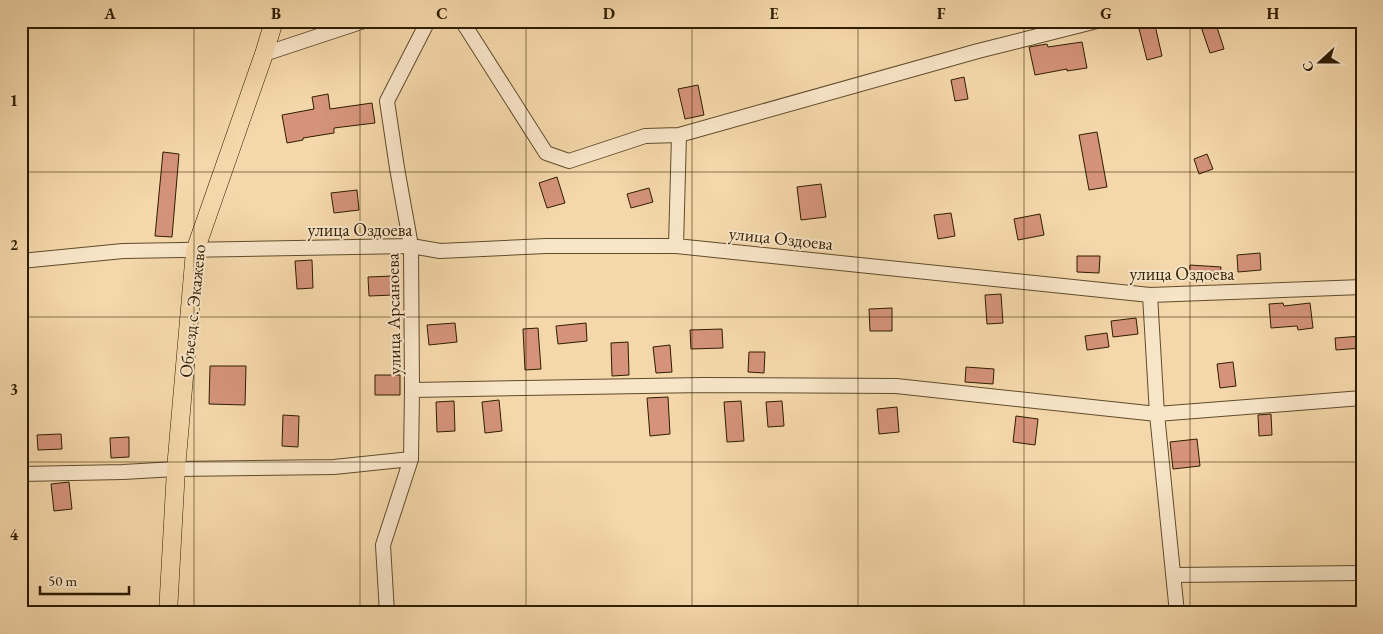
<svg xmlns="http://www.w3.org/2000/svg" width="1383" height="634" viewBox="0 0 1383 634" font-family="'EB Garamond',serif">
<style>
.building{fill:#d4937a;stroke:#2f1d01}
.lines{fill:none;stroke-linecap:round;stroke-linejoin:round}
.minor-casing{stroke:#604c2b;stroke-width:16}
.major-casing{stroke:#2f1d01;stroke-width:19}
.minor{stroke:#f8e5c8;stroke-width:14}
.major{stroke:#f4d7aa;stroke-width:18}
.grid{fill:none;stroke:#2f1d01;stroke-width:1;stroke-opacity:0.55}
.labels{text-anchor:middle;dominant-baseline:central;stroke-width:4;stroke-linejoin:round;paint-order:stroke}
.street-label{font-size:18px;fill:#2f1d01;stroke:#f8e5c8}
.neatline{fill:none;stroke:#2f1d01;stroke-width:2}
.grid-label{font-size:16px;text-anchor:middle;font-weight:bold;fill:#2f1d01}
</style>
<rect width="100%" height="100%" fill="#f4d7aa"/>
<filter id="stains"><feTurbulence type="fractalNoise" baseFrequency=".004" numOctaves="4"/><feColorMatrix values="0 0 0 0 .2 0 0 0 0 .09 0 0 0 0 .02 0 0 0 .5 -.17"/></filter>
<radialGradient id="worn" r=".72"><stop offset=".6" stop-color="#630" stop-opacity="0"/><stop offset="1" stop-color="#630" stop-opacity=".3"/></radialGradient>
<path class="building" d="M1137 21H1154L1162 56 1147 60Z
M1199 21H1215L1224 49 1210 53Z
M1082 42 1087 68 1067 71V69L1035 75 1029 47 1047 44 1048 47Z
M964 77 968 99 955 101 951 80Z
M698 85 704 115 685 119 678 89Z
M328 94 330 109 372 103 375 123 334 128V133L303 138V140L287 143 282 115 314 109 312 97Z
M1097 132 1107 187 1089 190 1079 135Z
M163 152 179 154 172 237 155 236Z
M1207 154 1213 169 1199 174 1194 159Z
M557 177 565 203 547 208 539 183Z
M821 184 826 217 801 220 797 187Z
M649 188 653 202 631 208 627 194Z
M357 190 359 210 334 213 331 193Z
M951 213 955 236 938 239 934 215Z
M1040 214 1044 235 1018 240 1014 219Z
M1260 253 1261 270 1238 272 1237 255Z
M1077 256H1100L1099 273 1077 272Z
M312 260 313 288 297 289 295 261Z
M1190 265 1221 267 1220 281 1189 279Z
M393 276 394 295 369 296 368 277Z
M1001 294 1003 323 987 324 985 295Z
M1283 303 1284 306 1310 303 1313 328 1298 330 1297 326 1271 328 1269 304Z
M892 308V331H870L869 309Z
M1136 318 1138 334 1113 337 1111 321Z
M455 323 457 342 429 345 427 325Z
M586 323 587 341 558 344 556 326Z
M538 328 541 369 525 370 523 329Z
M722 329 723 348 691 349 690 330Z
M1107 333 1109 347 1087 350 1085 336Z
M1362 336V348L1336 350 1335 338Z
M628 342 629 375 612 376 611 343Z
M670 345 672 372 656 373 653 347Z
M749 352H765L764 373 748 372Z
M1233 362 1236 386 1220 388 1217 364Z
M210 366H246L245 405 209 404Z
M966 367 994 369 993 384 965 382Z
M375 375H400V395H375Z
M668 397 670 434 650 436 647 398Z
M499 400 502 431 485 433 482 402Z
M454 401 455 431 437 432 436 402Z
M741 401 744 441 727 442 724 402Z
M782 401 784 426 768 427 766 402Z
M897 407 899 432 879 434 877 409Z
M1271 414 1272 435 1259 436 1258 415Z
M283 415 299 416 298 447 282 446Z
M1016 416 1038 419 1035 445 1013 442Z
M61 434 62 449 38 450 37 435Z
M129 437V457L111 458 110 438Z
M1197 439 1200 466 1173 469 1170 442Z
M69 482 72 509 54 511 51 484Z"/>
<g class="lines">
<g class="minor-casing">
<path id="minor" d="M462 21 546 153 569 161 645 136 679 135
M264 54 364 21
M676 246 679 135 978 51 1097 21
M21 261 123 251 411 246 440 251 546 246H676L1150 295 1362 287
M1150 295 1157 414 1177 613
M412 390 703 385 896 386 1157 414 1362 398
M21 474 123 472 176 469 334 467 411 459
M1173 575 1362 573
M387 613 383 545 411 459 412 390 411 246 397 168 387 101 428 21"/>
</g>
<g class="major-casing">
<path id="major" d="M168 613 176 469 195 251 264 54 274 21"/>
</g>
<use href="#minor" class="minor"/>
<use href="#major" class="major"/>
</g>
<path class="grid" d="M194 21V613M360 21V613M526 21V613M692 21V613M858 21V613M1024 21V613M1190 21V613M21 172H1362M21 317H1362M21 462H1362"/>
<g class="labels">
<g class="street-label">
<text x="360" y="229">улица Оздоева</text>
<text transform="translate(781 238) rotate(6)">улица Оздоева</text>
<text x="1182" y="273">улица Оздоева</text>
<text transform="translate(192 311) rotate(-84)">Объезд с. Экажево</text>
<text transform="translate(393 314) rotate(-91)">улица Арсаноева</text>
</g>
</g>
<rect width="1383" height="634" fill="none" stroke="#f4d7aa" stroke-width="55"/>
<g transform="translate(1320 62) rotate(249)" stroke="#f8e5c8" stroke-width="4" paint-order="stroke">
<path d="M0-4L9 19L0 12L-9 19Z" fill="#2f1d01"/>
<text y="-8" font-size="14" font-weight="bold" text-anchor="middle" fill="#2f1d01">С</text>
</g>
<path d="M40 586v8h89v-8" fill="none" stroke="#2f1d01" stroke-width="2.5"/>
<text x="48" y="586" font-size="15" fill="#2f1d01" stroke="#f8e5c8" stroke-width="4" paint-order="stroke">50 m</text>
<rect x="28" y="28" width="1328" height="578" class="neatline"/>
<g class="grid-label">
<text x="110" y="19">A</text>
<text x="276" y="19">B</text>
<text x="442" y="19">C</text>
<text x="609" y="19">D</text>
<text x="774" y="19">E</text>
<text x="941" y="19">F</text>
<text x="1106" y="19">G</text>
<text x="1273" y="19">H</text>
<text x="14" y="106">1</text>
<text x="14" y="250">2</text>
<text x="14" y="395">3</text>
<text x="14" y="540">4</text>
</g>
<rect width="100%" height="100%" filter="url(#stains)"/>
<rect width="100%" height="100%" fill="url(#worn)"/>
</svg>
